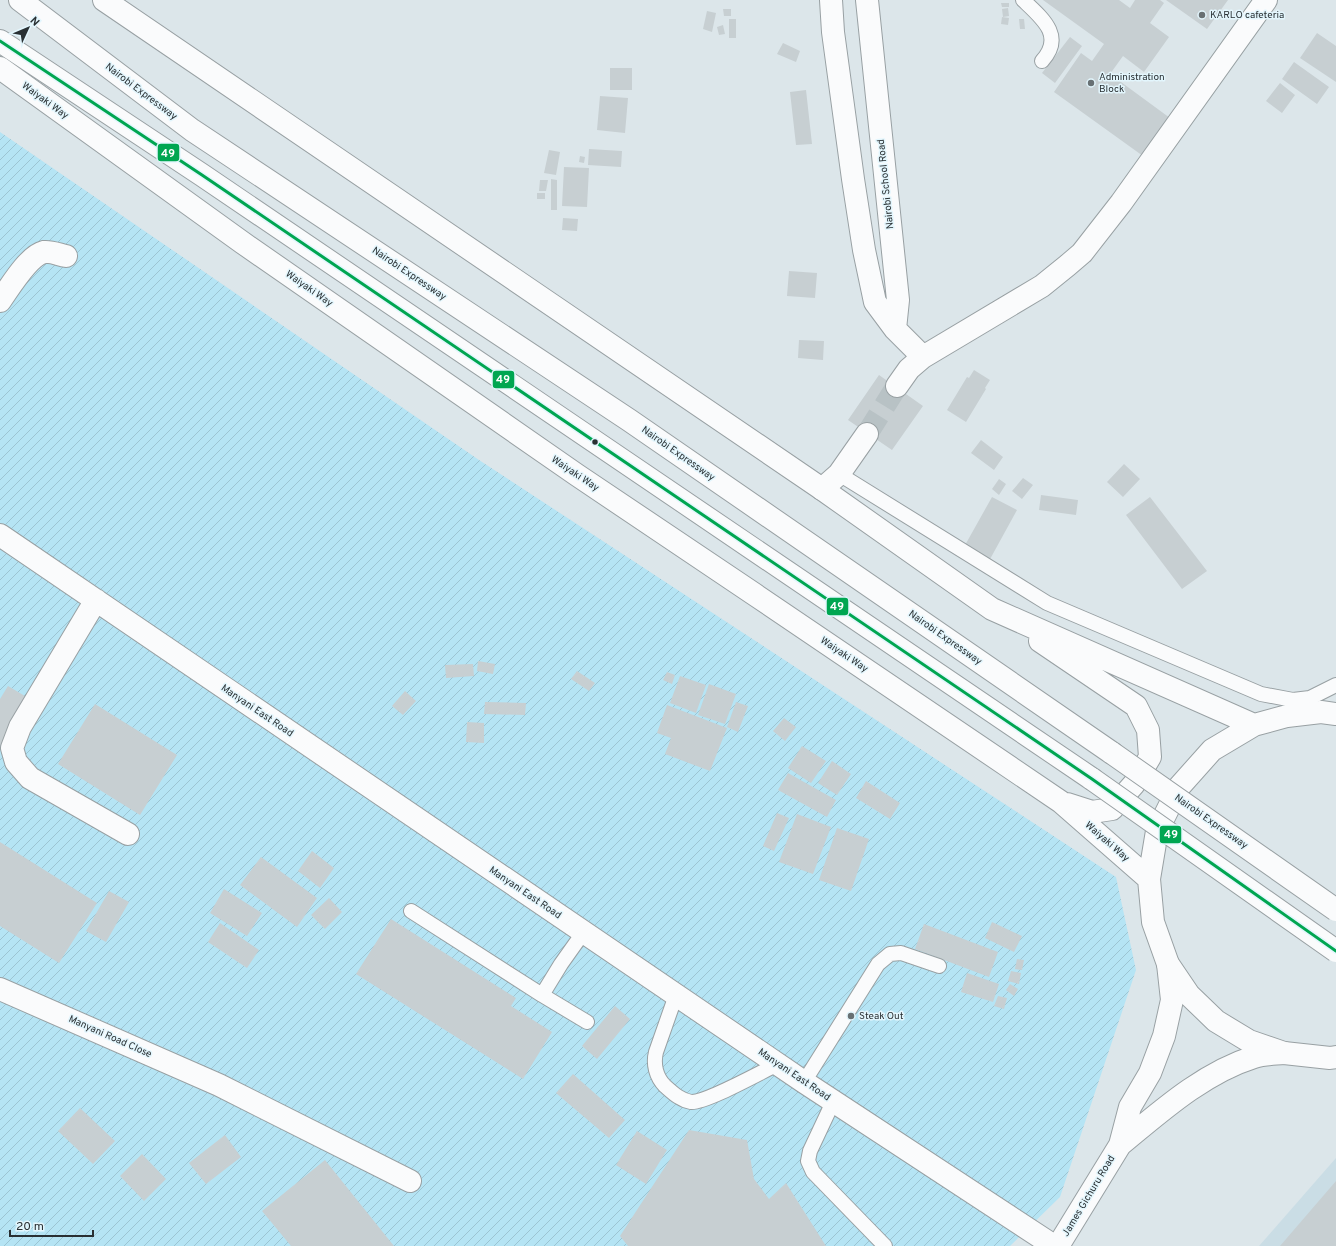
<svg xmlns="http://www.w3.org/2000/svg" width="1336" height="1246" viewBox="0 0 1336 1246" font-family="Overpass,sans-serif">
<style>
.built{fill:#cadde5}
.garden{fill:url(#garden-furrows)}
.building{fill:#c7cfd2}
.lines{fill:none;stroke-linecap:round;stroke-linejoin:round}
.minor-tunnel{stroke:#b8c2c5;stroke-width:22;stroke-dasharray:22 11;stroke-linecap:butt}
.service-casing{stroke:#98a0a3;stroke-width:16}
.minor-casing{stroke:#98a0a3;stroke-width:24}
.secondary-casing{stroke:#98a0a3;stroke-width:24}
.primary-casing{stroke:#98a0a3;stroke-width:24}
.trunk-casing{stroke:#98a0a3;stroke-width:24}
.service{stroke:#fafbfc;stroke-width:14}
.minor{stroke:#fafbfc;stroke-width:22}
.secondary{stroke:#fafbfc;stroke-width:22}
.primary{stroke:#fafbfc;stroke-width:22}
.trunk{stroke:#fafbfc;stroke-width:22}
.trunk-bridge-casing{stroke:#98a0a3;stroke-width:24;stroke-linecap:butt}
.trunk-bridge{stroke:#fafbfc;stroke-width:22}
.bus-1-casing{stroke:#e3f6fd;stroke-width:6}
.bus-1{stroke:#00a651;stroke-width:3}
.poi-dot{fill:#687073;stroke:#e3f6fd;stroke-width:1.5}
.bus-dot{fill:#293033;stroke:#e3f6fd;stroke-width:1.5}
.labels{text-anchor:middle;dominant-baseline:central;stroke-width:3;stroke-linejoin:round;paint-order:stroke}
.poi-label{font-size:10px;fill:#293033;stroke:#e3f6fd;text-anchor:start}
.street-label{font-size:10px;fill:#293033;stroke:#e3f6fd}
.line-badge{stroke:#e3f6fd;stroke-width:1.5}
.badge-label{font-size:11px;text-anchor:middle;font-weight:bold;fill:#fff}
</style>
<defs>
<pattern id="garden-furrows" width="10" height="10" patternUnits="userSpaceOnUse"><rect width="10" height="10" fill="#b5e4f4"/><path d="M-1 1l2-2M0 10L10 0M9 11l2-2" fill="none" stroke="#9cc4d2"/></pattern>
</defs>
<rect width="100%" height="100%" fill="#dce6ea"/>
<path class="built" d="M1336 1158V1246H1259Z"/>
<path class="garden" d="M0 132 479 460 1116 877 1136 970 1060 1197 1010 1246H0Z"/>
<path class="building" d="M1043 0H1119L1130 8 1135 0H1160L1164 3 1150 23 1169 37 1144 72 1123 56 1110 74 1170 118 1143 156 1054 92 1081 53 1092 61 1104 44Z
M1166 0H1228L1207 29Z
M1001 3H1009V7H1002Z
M1008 8 1009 16 1003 17 1002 9Z
M723 9H731V16H724Z
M707 11 716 13 712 32 703 29Z
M1002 17 1009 18 1008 25 1001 24Z
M729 19H736V38H729Z
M1019 19H1024L1025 29H1020Z
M723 25 725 34 719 35 717 27Z
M1317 33 1336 46V82L1300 58Z
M1070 37 1082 46 1055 83 1042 73Z
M783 43 800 51 796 62 777 54Z
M1294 62 1329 87 1317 104 1282 79Z
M610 68H632V90H610Z
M1280 83 1295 95 1282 113 1266 101Z
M806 90 812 144 796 145 790 92Z
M600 96 628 98 625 133 597 130Z
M589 149 622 151 621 167 588 165Z
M549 150 560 152 556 175 544 173Z
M580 156 585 157 584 163 579 162Z
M564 167 589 168 587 207 562 206Z
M551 179 557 180V210H551Z
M540 180H548L546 191H539Z
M537 193H545V199H537Z
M563 218 578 219 577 231 562 230Z
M789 271 817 273 815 298 787 296Z
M799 340 824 341 823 360 798 358Z
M974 370 990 380 985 388 986 389 966 422 947 410 967 377 969 378Z
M879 375 923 406 892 450 848 420Z
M981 440 1003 457 994 470 971 453Z
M1124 464 1140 479 1123 497 1107 482Z
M1023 478 1033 485 1022 499 1012 491Z
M999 479 1006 484 999 495 992 489Z
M1041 495 1078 500 1076 515 1039 510Z
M992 497 1017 510 989 561 964 547Z
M1150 497 1207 571 1182 589 1126 515Z
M478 661 495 664 493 674 477 671Z
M473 664 474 676 446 678 445 665Z
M577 671 595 683 589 691 571 679Z
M667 672 675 675 672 684 663 680Z
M680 676 706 685 696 713 670 703Z
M709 684 736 694 725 724 698 715Z
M8 686 30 699 0 747V699Z
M405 691 416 701 403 715 392 706Z
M485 702 526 703 525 715 484 714Z
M736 702 748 706 738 732 727 727Z
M95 704 177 755 140 815 58 764Z
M667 705 727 728 710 771 665 754 671 738 657 733Z
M784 718 796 727 785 741 773 731Z
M467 722 484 723V743L466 742Z
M802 746 826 761 811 783 788 768Z
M832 761 851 774 837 795 818 783Z
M788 773 836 800 827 817 778 790Z
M866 781 900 803 890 819 856 798Z
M777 813 789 818 774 851 763 846Z
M797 814 831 827 813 874 779 862Z
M837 828 869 839 851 891 819 880Z
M0 842 97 903 59 963 0 926Z
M312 851 334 868 320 888 298 871Z
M261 857 317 898 297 927 240 885Z
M224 889 262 913 247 936 210 913Z
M109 891 129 902 106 942 86 931Z
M329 898 342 912 325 929 311 915Z
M391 919 516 998 511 1006 552 1032 523 1079 356 974Z
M992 922 1022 936 1014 952 985 938Z
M220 923 259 950 247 968 208 942Z
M924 924 998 952 989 977 915 949Z
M1017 959 1024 960 1022 970 1015 969Z
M1011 971 1021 973 1019 984 1008 981Z
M967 973 999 984 993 1002 961 992Z
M1010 984 1018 989 1014 996 1006 990Z
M998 996 1007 998 1004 1009 994 1006Z
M615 1006 630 1019 597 1059 582 1046Z
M573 1074 625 1120 609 1138 556 1093Z
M80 1108 115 1141 93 1164 58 1131Z
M689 1130 747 1140 754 1179 769 1199 786 1183 826 1246H628L620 1236Z
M637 1131 667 1150 646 1184 616 1165Z
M225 1135 241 1157 206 1184 189 1163Z
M142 1154 166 1179 144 1201 120 1176Z
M325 1160 394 1246H291L262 1211Z
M1336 1181V1246H1280Z"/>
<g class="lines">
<path class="minor-tunnel" d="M867 434 897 386"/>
<g class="service-casing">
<path id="service" d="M1023 0C1042 18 1065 36 1042 61
M839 474 1047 603 1261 694 1293 700 1310 698 1336 685
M411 911 542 995 561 964 583 933
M542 995 587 1022
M676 995 656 1052C653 1064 656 1077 665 1086 673 1093 680 1100 691 1102 706 1103 761 1072 778 1064
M804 1082 878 964 890 954 901 953 939 966
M833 1102 810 1151 808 1161 813 1172 885 1246"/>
</g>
<g class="minor-casing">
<path id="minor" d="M831 0 833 32 853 179 864 250 875 302 895 329 923 357
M867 0 898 300 895 329
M0 301C10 287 28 256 44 252 51 251 60 255 66 256
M897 386 909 369 923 357 1042 286 1068 265 1082 253 1121 203 1266 0
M822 489 839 474 867 434
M0 535 804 1082 1054 1246
M96 600 20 727 12 748 16 762 30 778 128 834
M0 989 219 1085 410 1181"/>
</g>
<g class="secondary-casing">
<path id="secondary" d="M1120 1145C1160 1112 1203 1073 1254 1057 1263 1054 1274 1054 1284 1053
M1058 1246 1120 1145 1130 1107 1150 1073 1164 1036 1172 1000 1168 964"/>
</g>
<g class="primary-casing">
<path id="primary" d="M104 0 822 489 992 609 1254 725
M0 68 243 243 577 475 754 594 1061 802 1149 879
M1040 641 1136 706 1148 730 1150 757 1134 784 1112 809 1092 812 1067 804
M1336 714 1321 712 1287 716 1254 725 1212 750 1179 787 1157 831 1149 879 1153 922 1168 964 1189 995 1216 1021 1249 1041 1284 1053 1330 1058 1336 1057"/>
</g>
<g class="trunk-casing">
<path id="trunk" d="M20 0 192 130 629 420 1112 753
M0 41 202 175 1092 779"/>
</g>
<use href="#service" class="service"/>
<use href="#minor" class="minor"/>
<use href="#secondary" class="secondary"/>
<use href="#primary" class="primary"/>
<use href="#trunk" class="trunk"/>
<g class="trunk-bridge-casing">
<path id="trunk-bridge" d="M1112 753 1336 910
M1092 779 1336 951"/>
</g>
<use href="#trunk-bridge" class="trunk-bridge"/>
<g class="bus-1-casing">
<path id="bus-1" d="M0 41 202 175 1092 779 1336 951"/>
</g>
<use href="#bus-1" class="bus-1"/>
</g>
<g class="poi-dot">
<circle cx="1202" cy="15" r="4"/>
<circle cx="1091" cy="83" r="4"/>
<circle cx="851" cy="1016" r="4"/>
</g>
<circle class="bus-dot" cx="595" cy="442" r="3.5"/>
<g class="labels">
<g class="poi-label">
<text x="1210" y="15">KARLO cafeteria</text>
<text x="1099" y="77">Administration<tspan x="1099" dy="12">Block</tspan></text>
<text x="859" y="1016">Steak Out</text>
</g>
<g class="street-label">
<text transform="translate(141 92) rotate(37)">Nairobi Expressway</text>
<text transform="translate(45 101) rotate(36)">Waiyaki Way</text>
<text transform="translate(886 184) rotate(-96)">Nairobi School Road</text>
<text transform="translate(409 274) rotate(34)">Nairobi Expressway</text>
<text transform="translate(309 289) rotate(35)">Waiyaki Way</text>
<text transform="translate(678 454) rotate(35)">Nairobi Expressway</text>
<text transform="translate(575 474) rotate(34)">Waiyaki Way</text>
<text transform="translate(945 638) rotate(35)">Nairobi Expressway</text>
<text transform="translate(844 655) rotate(34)">Waiyaki Way</text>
<text transform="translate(257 711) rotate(34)">Manyani East Road</text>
<text transform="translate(1211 822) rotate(35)">Nairobi Expressway</text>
<text transform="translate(1107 842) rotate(41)">Waiyaki Way</text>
<text transform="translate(525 893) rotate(34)">Manyani East Road</text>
<text transform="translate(110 1037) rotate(24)">Manyani Road Close</text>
<text transform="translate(794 1075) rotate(34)">Manyani East Road</text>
<text transform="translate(1089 1196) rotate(-59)">James Gichuru Road</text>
</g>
</g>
<g class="line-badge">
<rect x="157" y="143" width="23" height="19" rx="4" fill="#00a651"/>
<rect x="492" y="370" width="23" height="19" rx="4" fill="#00a651"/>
<rect x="826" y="597" width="23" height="19" rx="4" fill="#00a651"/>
<rect x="1159" y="825" width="23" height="19" rx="4" fill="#00a651"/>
</g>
<g class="badge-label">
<text x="168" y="157">49</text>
<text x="503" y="383">49</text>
<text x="837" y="610">49</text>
<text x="1171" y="838">49</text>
</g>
<g transform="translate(28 28) rotate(46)" stroke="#e3f6fd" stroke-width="3" paint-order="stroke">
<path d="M0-3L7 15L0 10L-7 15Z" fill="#293033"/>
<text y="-6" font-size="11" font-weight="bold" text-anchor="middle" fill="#293033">N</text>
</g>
<path d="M10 1230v6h83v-6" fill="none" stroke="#293033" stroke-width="2"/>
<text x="16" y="1230" font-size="12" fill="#293033" stroke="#e3f6fd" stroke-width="3" paint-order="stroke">20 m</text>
</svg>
